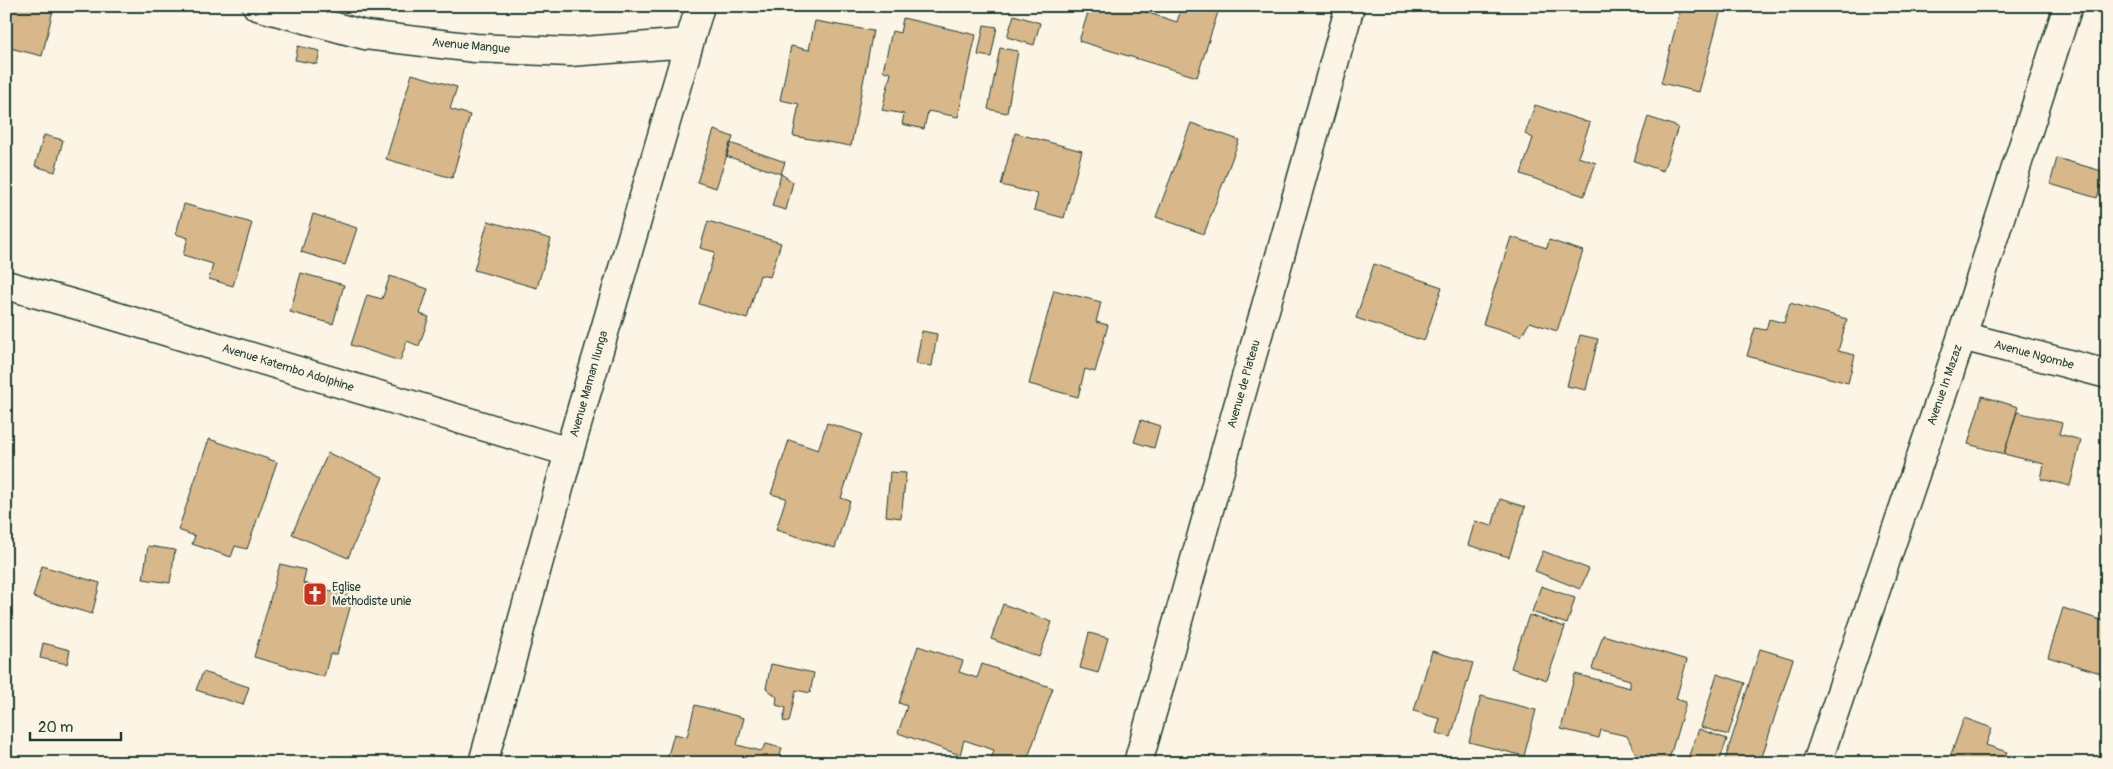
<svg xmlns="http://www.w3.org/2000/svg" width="2113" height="769" viewBox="0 0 2113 769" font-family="Pangolin,sans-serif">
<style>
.building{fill:#d8b88b;stroke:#1f3d34}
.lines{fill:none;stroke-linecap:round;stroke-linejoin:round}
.street-casing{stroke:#1f3d34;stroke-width:31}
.street{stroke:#fcf5e5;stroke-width:28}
.labels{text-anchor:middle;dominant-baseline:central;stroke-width:4.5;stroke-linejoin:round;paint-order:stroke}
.street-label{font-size:12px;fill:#1f3d34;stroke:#fcf5e5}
.poi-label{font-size:12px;fill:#1f3d34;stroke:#fcf5e5;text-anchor:start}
</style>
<rect width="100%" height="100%" fill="#fcf5e5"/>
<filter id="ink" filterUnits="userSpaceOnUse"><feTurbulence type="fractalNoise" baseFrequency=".02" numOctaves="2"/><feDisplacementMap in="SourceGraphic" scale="10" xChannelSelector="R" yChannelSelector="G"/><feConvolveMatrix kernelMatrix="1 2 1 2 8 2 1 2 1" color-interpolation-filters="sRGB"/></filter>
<g filter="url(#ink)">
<path class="building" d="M6 6H54L42 56 6 47Z
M1090 6H1127L1177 22 1182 6H1220L1197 77 1079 41Z
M1680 6H1722L1699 92 1661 83 1681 7Z
M1014 15 1040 23 1034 45 1007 37Z
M903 18 976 35 958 117 928 111 924 129 902 124 904 114 882 110 891 73 883 71 892 31 900 33Z
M815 21 873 31 851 146 793 136 799 104 780 100 791 46 809 50Z
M984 25 997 27 991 57 978 55Z
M298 46 320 51 317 64 295 60Z
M1000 48 1018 51 1007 113 988 109Z
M412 74 457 87 450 109 470 115 452 178 386 159Z
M1535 105 1590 123 1578 157 1596 163 1584 196 1521 174 1533 138 1525 134Z
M1648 117 1678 127 1663 171 1634 161Z
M1191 123 1239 140 1204 234 1156 217Z
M714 130 733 137 716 188 697 182Z
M1015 133 1082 151 1064 218 1034 210 1038 194 1001 185Z
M44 135 63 140 55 172 35 166Z
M730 143 785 162 781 174 726 156Z
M2057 158 2105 172 2097 198 2050 184Z
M781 174 793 182 786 210 772 206Z
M184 204 252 223 233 286 209 279 213 264 183 255 188 238 176 234Z
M313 214 357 228 345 265 301 252Z
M488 221 551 239 537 288 474 270Z
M708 221 781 243 770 277 760 275 747 319 699 304 715 252 700 248Z
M1511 237 1547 248 1549 240 1583 251 1557 331 1530 322 1521 336 1483 324Z
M1374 264 1442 287 1424 341 1356 318Z
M301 273 344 285 333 324 290 312Z
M390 276 428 289 420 314 429 317 419 346 407 341 400 361 351 345 367 295 382 299Z
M1054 290 1101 302 1096 322 1108 325 1095 372 1085 369 1078 397 1029 384Z
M1790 303 1847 319 1838 351 1855 355 1848 383 1747 356 1755 328 1766 330 1769 319 1784 323Z
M922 331 937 334 932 366 916 364Z
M1580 335 1598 339 1586 390 1567 386Z
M1982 396 2018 407 2004 454 1968 444Z
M2017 412 2062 423 2059 434 2081 440 2070 486 2041 479 2044 464 2004 454Z
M1141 420 1160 426 1154 448 1134 442Z
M827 423 862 434 841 498 850 501 835 548 776 530 786 498 771 494 789 440 818 450Z
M209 439 277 462 247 549 235 546 231 557 192 544 195 536 178 530Z
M328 453 383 477 348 558 292 534Z
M890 472 906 473 901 518 886 516Z
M1500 499 1525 507 1509 557 1468 545 1475 521 1492 526Z
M148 546 175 550 170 583 143 579Z
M1543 551 1589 569 1580 589 1535 571Z
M280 564 306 570 303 583 353 597 337 654H330L324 677 254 657Z
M42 566 100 583 92 614 33 597Z
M1541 586 1575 598 1567 624 1532 612Z
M1003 604 1052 622 1039 657 991 639Z
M2063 608 2107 622V675L2048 657Z
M1529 615 1565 627 1547 680 1511 668Z
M1089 633 1108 638 1098 673 1080 668Z
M1603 635 1687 660 1676 699 1686 702 1668 763 1636 754 1627 736 1601 730 1599 738 1561 729 1575 674 1630 688V680L1592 669Z
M43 643 70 650 67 664 40 658Z
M918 646 963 661 959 672 977 678 982 664 1053 688 1026 763H990L994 750 964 740 960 755 898 733 907 706 899 703Z
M1760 649 1793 659 1760 763H1724Z
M1432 651 1473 663 1451 737 1436 733 1440 719 1414 711Z
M771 664 814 673 810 693 796 690 789 722 783 721 786 708 776 705 777 697 766 688Z
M203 672 249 687 243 705 196 690Z
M1717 674 1745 683 1728 735 1701 727Z
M1481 696 1536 710 1524 756 1469 742Z
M695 705 744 718 737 745 761 751 766 744 782 748 778 763H666L674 734 687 737Z
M1964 718 1992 728 1986 745 2007 752 2003 763H1948Z
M1699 729 1727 739 1719 763H1686Z
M1241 756 1259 762 1261 756 1283 763H1239Z
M252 757 273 763H251Z
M1473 757 1491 763H1471Z"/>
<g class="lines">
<g class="street-casing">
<path id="street" d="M257 6 365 35 475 48 570 52 689 43
M6 285 88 308 569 452
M1962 336 2107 374
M483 763 569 452 700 6
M1138 763 1350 6
M1817 763 1962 336 2068 6"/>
</g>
<use href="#street" class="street"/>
</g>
</g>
<defs>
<g id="church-square" transform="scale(1.25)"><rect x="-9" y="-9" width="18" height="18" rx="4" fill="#c8321e" stroke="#fcf5e5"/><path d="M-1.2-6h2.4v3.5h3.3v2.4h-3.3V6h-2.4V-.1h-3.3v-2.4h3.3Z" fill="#fff"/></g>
</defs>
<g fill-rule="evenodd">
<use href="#church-square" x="315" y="594"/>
</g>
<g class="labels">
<g class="street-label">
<text transform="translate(471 46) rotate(5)">Avenue Mangue</text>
<text transform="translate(2034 355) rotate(15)">Avenue Ngombe</text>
<text transform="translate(288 368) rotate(17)">Avenue Katembo Adolphine</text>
<text transform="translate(589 384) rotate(-74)">Avenue Maman Ilunga</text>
<text transform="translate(1244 384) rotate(-74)">Avenue de Plateau</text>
<text transform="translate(1945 385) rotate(-71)">Avenue In Mazaz</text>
</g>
<g class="poi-label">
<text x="332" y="587">Eglise<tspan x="332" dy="14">Methodiste unie</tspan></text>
</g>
</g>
<rect width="2113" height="769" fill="none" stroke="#fcf5e5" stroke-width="25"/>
<rect x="12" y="12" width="2088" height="744" fill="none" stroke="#1f3d34" stroke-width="2" filter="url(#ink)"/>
<path d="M30 732v8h91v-8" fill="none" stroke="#1f3d34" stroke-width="2.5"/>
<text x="38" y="732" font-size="15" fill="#1f3d34" stroke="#fcf5e5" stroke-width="4" paint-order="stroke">20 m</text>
</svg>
